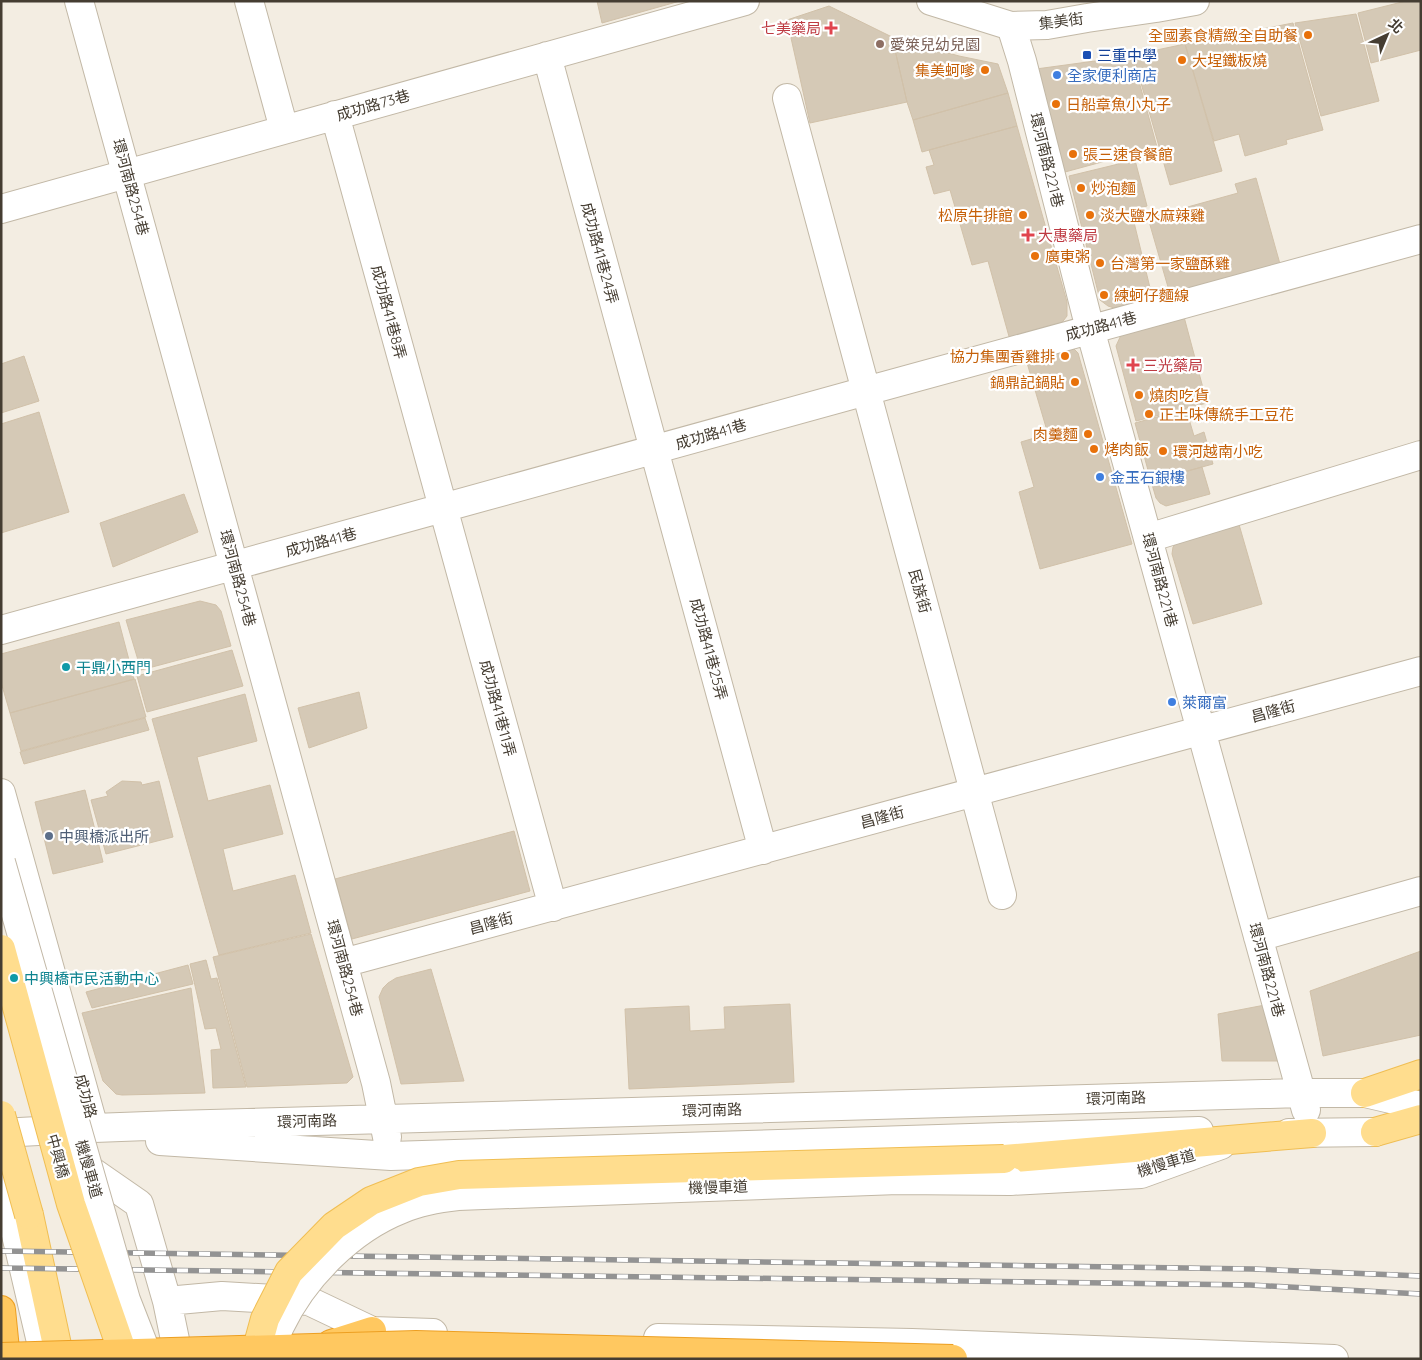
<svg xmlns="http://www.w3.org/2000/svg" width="1422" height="1360" viewBox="0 0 1422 1360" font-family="Quicksand,'Noto Sans TC',sans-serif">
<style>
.building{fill:#d5c9b6;stroke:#d1c1a9}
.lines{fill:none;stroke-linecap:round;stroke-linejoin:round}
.minor-casing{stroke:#c2b8a6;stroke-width:30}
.major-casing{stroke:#f0be53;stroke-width:30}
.highway-casing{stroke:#ed9f21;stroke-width:30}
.minor{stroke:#fff;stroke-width:28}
.major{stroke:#ffdd8e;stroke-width:28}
.highway{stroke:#ffc860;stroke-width:28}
.rail-casing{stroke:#939393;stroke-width:5.5}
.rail{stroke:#fff;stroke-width:4;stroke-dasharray:11;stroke-linecap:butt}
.minor-bridge-casing{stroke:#c2b8a6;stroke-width:30;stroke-linecap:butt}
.major-bridge-casing{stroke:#f0be53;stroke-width:30;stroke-linecap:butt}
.highway-bridge-casing{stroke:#ed9f21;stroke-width:30;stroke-linecap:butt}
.minor-bridge{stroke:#fff;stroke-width:28}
.major-bridge{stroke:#ffdd8e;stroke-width:28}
.highway-bridge{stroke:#ffc860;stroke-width:28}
.health-dot{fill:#e0444e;stroke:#fff;stroke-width:2}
.food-dot{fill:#e8710a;stroke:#fff;stroke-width:2}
.education-dot{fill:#8d6e63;stroke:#fff;stroke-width:2}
.transit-dot{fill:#1a4fb4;stroke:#fff;stroke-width:2}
.shop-dot{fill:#3f7fe0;stroke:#fff;stroke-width:2}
.culture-dot{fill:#0f9aa8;stroke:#fff;stroke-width:2}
.service-dot{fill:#5c6f8a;stroke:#fff;stroke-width:2}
.labels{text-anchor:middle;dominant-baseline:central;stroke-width:4.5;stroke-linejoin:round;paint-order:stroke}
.street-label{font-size:15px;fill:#453d32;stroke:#fff}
.health-label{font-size:15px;fill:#be3a42;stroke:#fff;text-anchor:start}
.food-label{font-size:15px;fill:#c56008;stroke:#fff;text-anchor:start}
.education-label{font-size:15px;fill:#785e54;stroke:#fff;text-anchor:start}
.transit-label{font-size:15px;fill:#164399;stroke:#fff;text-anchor:start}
.shop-label{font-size:15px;fill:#366cbe;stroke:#fff;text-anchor:start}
.culture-label{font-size:15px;fill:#0d838f;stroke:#fff;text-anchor:start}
.service-label{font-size:15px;fill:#4e5e75;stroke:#fff;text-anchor:start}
</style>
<rect width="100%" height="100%" fill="#f3ede2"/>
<path class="building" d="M597 1H680L602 23Z
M1406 1H1421V50L1371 63 1358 13Z
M829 6 892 37 907 102 810 123 787 20Z
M1356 14 1379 101 1321 116 1295 23Z
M1293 23 1323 130 1286 140 1287 144 1245 156 1239 134 1214 141 1185 44Z
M892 37 959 56 998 64 1008 93 913 120 907 102Z
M1185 44 1222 171 1170 185 1133 55Z
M1132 56 1157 147 1065 172 1036 69Z
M1008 93 1017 126 922 152 913 120Z
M1017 126 1067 302V316L1060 325 1010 340 988 261 972 265 950 190 934 194 926 167 934 165 929 150Z
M1135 160 1147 206 1131 210 1153 300 1117 309 1108 306 1100 300 1069 176Z
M1256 178 1280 264 1170 294 1148 218 1238 193 1235 184Z
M1183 313 1207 403 1136 421 1116 346 1121 335Z
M1072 347 1078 353 1132 544 1040 569 1019 492 1034 487 1021 442 1048 434 1025 356Z
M24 356 39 401 1 413V364Z
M1186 409 1194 436 1204 432 1213 464 1151 481 1135 423Z
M39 412 69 512 1 533V424Z
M1202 467 1210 494 1166 506 1160 503 1156 498 1151 481Z
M184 494 198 532 113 567 100 523Z
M1238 521 1262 604 1193 624 1172 554 1173 547 1183 536Z
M200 601 216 605 221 611 231 646 141 670 126 620Z
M119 622 134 679 10 713 1 682V654Z
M232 650 243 686 147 712 137 676Z
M135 679 146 717 21 751 10 713Z
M359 692 367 728 309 748 298 708Z
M245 694 257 741 197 757 208 801 270 785 283 834 223 849 233 891 295 875 311 933 219 955 152 719Z
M145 718 149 730 24 764 20 752Z
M122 781 141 782 142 785 159 781 173 837 106 854 91 800 108 796 106 792Z
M85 790 103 862 53 874 35 802Z
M514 831 530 891 352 939 335 879Z
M311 934 353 1077 347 1083 247 1087 213 957Z
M1421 951V1035L1323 1056 1310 991Z
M206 960 211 979 217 978 246 1087 213 1088 211 1050 221 1049 216 1028 205 1029 190 964Z
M188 965 193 984 92 1008 86 992Z
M431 969 464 1081 401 1084 379 997 383 988 388 983 396 978Z
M191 988 205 1093 122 1095 116 1094 103 1081 82 1013Z
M790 1004 794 1082 629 1089 625 1009 689 1006 690 1031 725 1029 724 1007Z
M1265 1005 1274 1033 1278 1061H1222L1218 1014Z"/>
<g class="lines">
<g class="minor-casing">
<path id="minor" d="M79 1 376 1083 387 1137
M249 1 284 129
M931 1 1011 26 1047 25 1087 18 1156 8 1195 1
M1011 26 1022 61 1090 329 1306 1110
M547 56 763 850
M787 98 1002 895
M335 115 553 907
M1 209 745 1
M1148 538 1421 455
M1 630 866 391 1421 239
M1 793 94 1128
M1258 937 1421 891
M343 963 1421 671
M1 1133 94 1128 174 1125 1301 1093H1365L1421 1106
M1289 1133 1375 1132
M160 1141 391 1156 1199 1131
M77 1161 139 1204 167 1301 179 1359
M1 1178 13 1222 45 1359
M1010 1181 1141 1174 1221 1145
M167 1301 222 1296 309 1301 372 1331 433 1333
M658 1338 912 1343 1334 1359"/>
</g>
<g class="major-casing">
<path id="major" d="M1365 1093 1421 1074
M1375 1132 1421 1119
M1004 1159 1312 1133
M29 1215 60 1359"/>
</g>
<g class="highway-casing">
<path id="highway" d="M1 1310 6 1359
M331 1344 372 1331"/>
</g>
<use href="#minor" class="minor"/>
<use href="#major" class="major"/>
<use href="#highway" class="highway"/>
<g class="rail-casing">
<path id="rail" d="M1 1251 1253 1269 1421 1276
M1 1268 1250 1285 1421 1294"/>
</g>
<use href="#rail" class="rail"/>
<g class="minor-bridge-casing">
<path id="minor-bridge" d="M1 862 126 1300 149 1359
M270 1359C273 1348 275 1336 280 1326 304 1276 351 1229 402 1209 420 1201 439 1198 458 1196L898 1180 1010 1181"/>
</g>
<g class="major-bridge-casing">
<path id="major-bridge" d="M1 949 71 1204 125 1359
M1 1115 29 1215
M254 1359 265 1319 289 1272 334 1226 371 1201 419 1182 459 1175 1004 1159"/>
</g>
<g class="highway-bridge-casing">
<path id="highway-bridge" d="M1 1357 416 1345 953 1359"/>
</g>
<use href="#minor-bridge" class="minor-bridge"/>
<use href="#major-bridge" class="major-bridge"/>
<use href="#highway-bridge" class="highway-bridge"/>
</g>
<g class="health-dot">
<path d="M828.5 20.5h5v5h5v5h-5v5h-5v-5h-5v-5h5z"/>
<path d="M1025.5 227.5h5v5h5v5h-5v5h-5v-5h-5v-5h5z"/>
<path d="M1130.5 357.5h5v5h5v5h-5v5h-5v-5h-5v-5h5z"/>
</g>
<g class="food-dot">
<circle cx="1308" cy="35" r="5"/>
<circle cx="1182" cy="60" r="5"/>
<circle cx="985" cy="70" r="5"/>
<circle cx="1056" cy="104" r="5"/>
<circle cx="1073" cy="154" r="5"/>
<circle cx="1081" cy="188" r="5"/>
<circle cx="1023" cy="215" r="5"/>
<circle cx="1090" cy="215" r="5"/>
<circle cx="1035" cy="256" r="5"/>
<circle cx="1100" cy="263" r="5"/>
<circle cx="1104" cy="295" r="5"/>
<circle cx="1065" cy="356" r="5"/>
<circle cx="1075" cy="382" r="5"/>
<circle cx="1139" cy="395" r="5"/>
<circle cx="1149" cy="414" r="5"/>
<circle cx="1088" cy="434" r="5"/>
<circle cx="1094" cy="449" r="5"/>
<circle cx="1163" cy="451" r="5"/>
</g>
<circle class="education-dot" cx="880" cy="44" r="5"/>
<rect class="transit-dot" x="1082" y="50" width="10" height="10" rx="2.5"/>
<g class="shop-dot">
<circle cx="1057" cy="75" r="5"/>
<circle cx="1100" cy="477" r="5"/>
<circle cx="1172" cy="702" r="5"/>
</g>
<g class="culture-dot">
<circle cx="66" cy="667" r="5"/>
<circle cx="14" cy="978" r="5"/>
</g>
<circle class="service-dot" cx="49" cy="836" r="5"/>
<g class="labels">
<g class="street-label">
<text transform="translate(1061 21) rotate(-8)">集美街</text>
<text transform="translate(373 105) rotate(-16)">成功路73巷</text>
<text transform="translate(1047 160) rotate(76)">環河南路221巷</text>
<text transform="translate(131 187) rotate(75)">環河南路254巷</text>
<text transform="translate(600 253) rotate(75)">成功路41巷24弄</text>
<text transform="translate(389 312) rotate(75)">成功路41巷8弄</text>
<text transform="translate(1101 326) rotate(-15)">成功路41巷</text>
<text transform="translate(711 434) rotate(-16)">成功路41巷</text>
<text transform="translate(321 542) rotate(-15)">成功路41巷</text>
<text transform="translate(238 578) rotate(75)">環河南路254巷</text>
<text transform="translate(1160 580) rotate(75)">環河南路221巷</text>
<text transform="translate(920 591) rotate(75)">民族街</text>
<text transform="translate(709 649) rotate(75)">成功路41巷25弄</text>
<text transform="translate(498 708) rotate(75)">成功路41巷11弄</text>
<text transform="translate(1273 711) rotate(-15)">昌隆街</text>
<text transform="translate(882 817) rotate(-15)">昌隆街</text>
<text transform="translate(491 923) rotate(-15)">昌隆街</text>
<text transform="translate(345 968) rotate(75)">環河南路254巷</text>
<text transform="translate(1267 970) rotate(75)">環河南路221巷</text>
<text transform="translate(86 1096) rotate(75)">成功路</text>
<text transform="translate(1116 1098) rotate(-2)">環河南路</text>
<text transform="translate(712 1110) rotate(-2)">環河南路</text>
<text transform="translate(307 1121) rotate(-2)">環河南路</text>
<text transform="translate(58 1156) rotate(75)">中興橋</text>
<text transform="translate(1166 1163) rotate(-17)">機慢車道</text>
<text transform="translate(89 1169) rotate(74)">機慢車道</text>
<text transform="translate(718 1187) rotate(-2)">機慢車道</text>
</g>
<g class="health-label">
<text x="821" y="28" text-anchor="end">七美藥局</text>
<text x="1038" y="235">大惠藥局</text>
<text x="1143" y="365">三光藥局</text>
</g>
<g class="food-label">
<text x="1298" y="35" text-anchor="end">全國素食精緻全自助餐</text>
<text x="1192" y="60">大埕鐵板燒</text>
<text x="975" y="70" text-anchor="end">集美蚵嗲</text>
<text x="1066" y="104">日船章魚小丸子</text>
<text x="1083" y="154">張三速食餐館</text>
<text x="1091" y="188">炒泡麵</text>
<text x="1013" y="215" text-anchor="end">松原牛排館</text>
<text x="1100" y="215">淡大鹽水麻辣雞</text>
<text x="1045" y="256">廣東粥</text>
<text x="1110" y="263">台灣第一家鹽酥雞</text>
<text x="1114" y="295">練蚵仔麵線</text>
<text x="1055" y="356" text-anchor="end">協力集團香雞排</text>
<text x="1065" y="382" text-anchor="end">鍋鼎記鍋貼</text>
<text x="1149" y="395">燒肉吃貨</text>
<text x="1159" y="414">正土味傳統手工豆花</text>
<text x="1078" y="434" text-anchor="end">肉羹麵</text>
<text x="1104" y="449">烤肉飯</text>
<text x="1173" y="451">環河越南小吃</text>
</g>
<g class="education-label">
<text x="890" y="44">愛箂兒幼兒園</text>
</g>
<g class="transit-label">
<text x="1097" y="55">三重中學</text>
</g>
<g class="shop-label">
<text x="1067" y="75">全家便利商店</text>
<text x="1110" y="477">金玉石銀樓</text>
<text x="1182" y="702">萊爾富</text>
</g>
<g class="culture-label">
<text x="76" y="667">干鼎小西門</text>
<text x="24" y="978">中興橋市民活動中心</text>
</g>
<g class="service-label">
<text x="59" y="836">中興橋派出所</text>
</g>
</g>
<rect width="1422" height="1360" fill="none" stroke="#453d32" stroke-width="5"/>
<g transform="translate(1387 35) rotate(44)" stroke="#ffffff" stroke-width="4" paint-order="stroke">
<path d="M0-4L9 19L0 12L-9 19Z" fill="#453d32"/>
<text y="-8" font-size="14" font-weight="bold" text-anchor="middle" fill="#453d32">北</text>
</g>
</svg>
